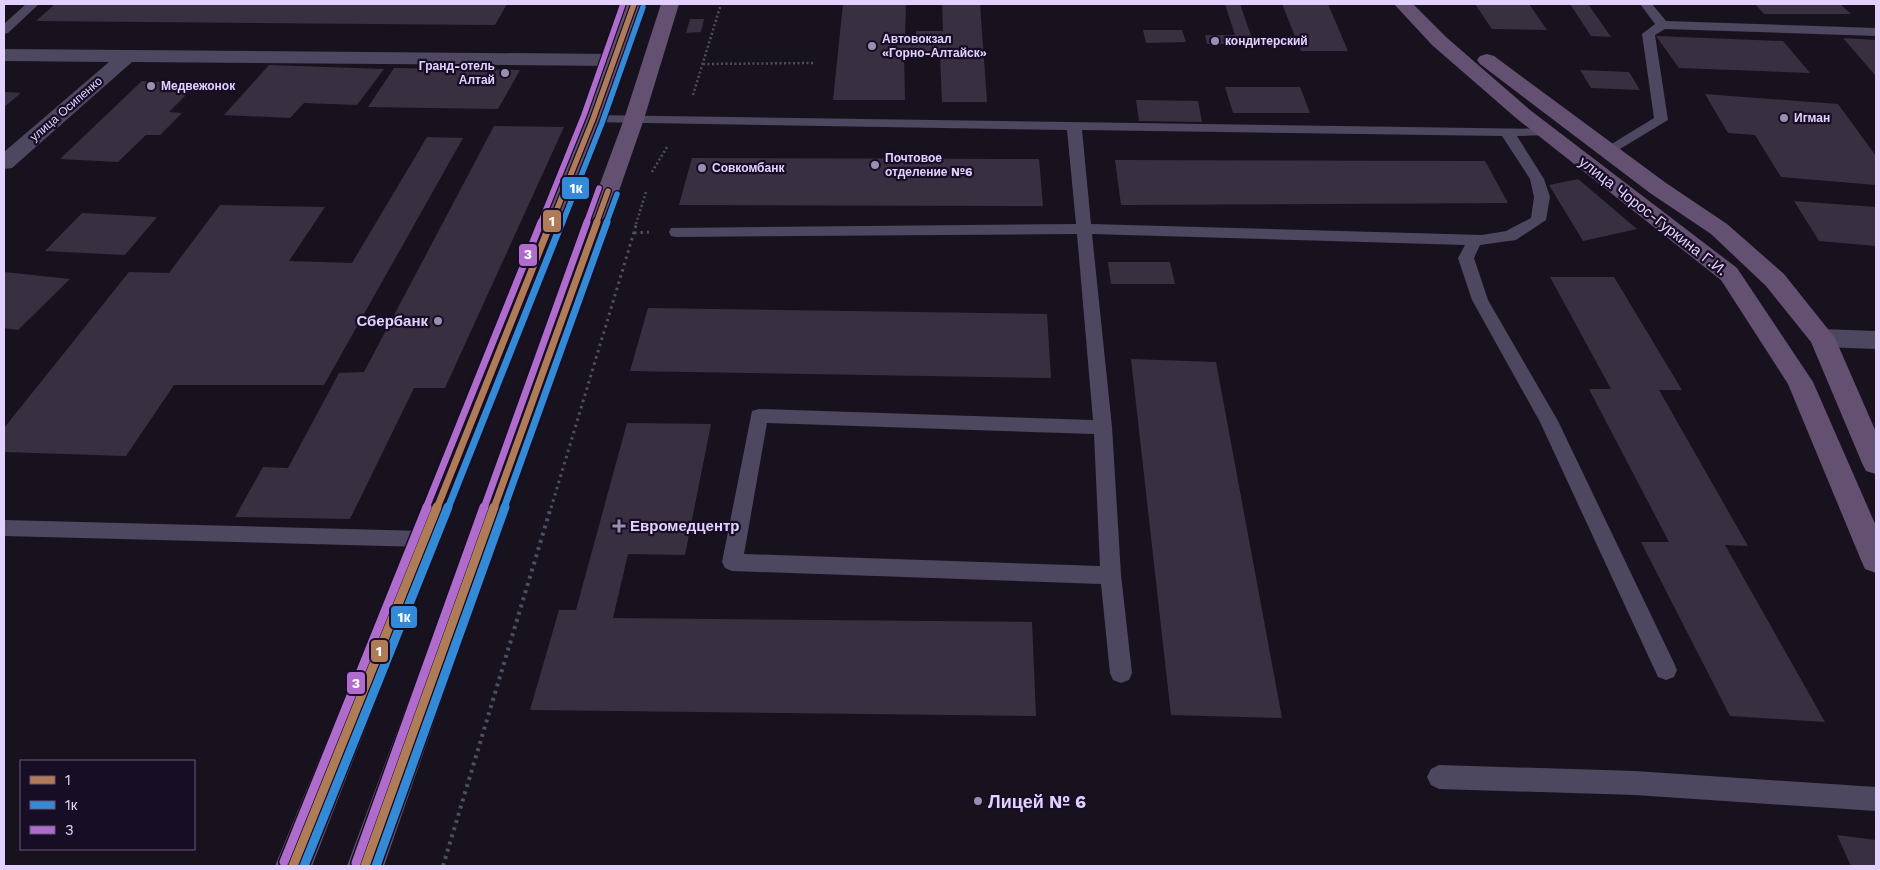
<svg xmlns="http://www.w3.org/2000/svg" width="1880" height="870" viewBox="0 0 1880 870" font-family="'Work Sans',sans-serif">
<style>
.building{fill:#383041}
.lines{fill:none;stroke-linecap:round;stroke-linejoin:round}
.path-far2{stroke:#4a5062;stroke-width:2.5;stroke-dasharray:2 2.5;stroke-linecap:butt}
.path-far1{stroke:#4a5062;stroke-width:3;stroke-dasharray:2.5 4;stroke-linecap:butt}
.path{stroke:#4a5062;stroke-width:4;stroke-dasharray:3 4.5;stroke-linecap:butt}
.service{fill:#4e4760;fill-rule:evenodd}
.minor{fill:#4e4760;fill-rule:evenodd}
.primary{fill:#645171;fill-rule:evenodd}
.bus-1-far2-casing{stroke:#170d24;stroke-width:8}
.bus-1-far1-casing{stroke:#170d24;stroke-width:11}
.bus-1-casing{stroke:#170d24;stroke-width:12}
.bus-2-far2-casing{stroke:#170d24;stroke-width:8}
.bus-2-far1-casing{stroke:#170d24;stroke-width:11}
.bus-2-casing{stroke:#170d24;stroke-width:12}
.bus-3-far2-casing{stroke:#170d24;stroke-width:8}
.bus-3-far1-casing{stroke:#170d24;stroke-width:11}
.bus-3-casing{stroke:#170d24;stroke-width:12}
.bus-1-far2{stroke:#b07c57;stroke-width:5.5}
.bus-1-far1{stroke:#b07c57;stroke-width:7}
.bus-1{stroke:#b07c57;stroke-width:9}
.bus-2-far2{stroke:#338bd7;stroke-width:5.5}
.bus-2-far1{stroke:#338bd7;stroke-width:7}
.bus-2{stroke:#338bd7;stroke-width:9}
.bus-3-far2{stroke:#b06ccc;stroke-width:5.5}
.bus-3-far1{stroke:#b06ccc;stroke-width:7}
.bus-3{stroke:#b06ccc;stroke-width:9}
.poi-dot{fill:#9b8eb1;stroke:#170d24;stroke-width:2}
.labels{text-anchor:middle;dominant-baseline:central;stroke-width:4.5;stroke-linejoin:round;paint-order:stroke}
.far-poi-label{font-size:12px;font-weight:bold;fill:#e2d1ff;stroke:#170d24;text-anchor:start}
.far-street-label{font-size:12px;fill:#e2d1ff;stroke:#170d24}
.street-label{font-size:15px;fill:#e2d1ff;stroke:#170d24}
.poi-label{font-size:15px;font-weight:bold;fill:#e2d1ff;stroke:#170d24;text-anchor:end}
.near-poi-label{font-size:18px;font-weight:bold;fill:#e2d1ff;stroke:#170d24;text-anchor:start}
.line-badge{stroke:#170d24;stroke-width:2}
.badge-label{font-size:14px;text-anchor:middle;font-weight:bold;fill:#fff}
</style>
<rect width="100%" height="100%" fill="#18121f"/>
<path class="building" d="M55 4H507L495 25 36 21Z
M843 4H906L905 36H916V31H943L942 4H980L987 102H942L940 56H904L905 100H833Z
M1225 4H1240L1254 44H1207L1205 35H1235Z
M1282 4H1328L1348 51H1301Z
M1475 4H1529L1547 30 1492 29Z
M1570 4H1588L1611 37 1591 36Z
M1755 4H1840L1851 14H1764Z
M690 19H704L701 32 686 33Z
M1143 30H1182L1186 42 1146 43Z
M1656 36 1783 41 1810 73 1679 68Z
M1843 38 1876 40V76Z
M269 65 384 69 357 105 304 103 290 118 224 115Z
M394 68 520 70 498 109 368 107Z
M1580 70 1629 72 1640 90 1591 88Z
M142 81 197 84 169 112 182 113 160 135H146L118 162 60 159Z
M1225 87H1300L1310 113H1233Z
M4 92 21 93 4 107Z
M1705 94 1838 104 1876 156V185L1781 177 1755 135 1728 133Z
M1136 100 1198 101 1202 122 1139 121Z
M494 126 564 127 445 388H414L350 519 235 517 263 467 288 468 339 373 364 372Z
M427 137 463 138 324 385H174L126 456 4 452V428L129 272 169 273 220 205 325 207 289 261 352 263Z
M692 158 1039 159 1043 206 679 205Z
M1115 160 1485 161 1508 203 1121 205Z
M1578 179 1637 229 1583 241 1549 185Z
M1794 201 1876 207V246L1819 241Z
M82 213 157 217 125 255 45 251Z
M1108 262H1170L1175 284H1111Z
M4 272 70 279 18 330 4 328Z
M1550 277H1614L1682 390H1659L1748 546 1725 545 1825 722 1730 716 1641 542H1669L1589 389H1611Z
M648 308 1047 314 1051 378 630 371Z
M1131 359 1216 362 1282 718 1171 715Z
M627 423 711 424 685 555 628 554 613 618 1032 622 1036 716 530 710 559 610H576Z
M1837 835 1876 840V866H1851Z"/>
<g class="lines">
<path class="path-far2" d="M703 64 814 63
M693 95 721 4
M652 172 667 147
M636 224 646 192"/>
<path class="path-far1" d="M634 233 649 232
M551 508 637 222"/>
<path class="path" d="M443 866 551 507"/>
<path class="service" d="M26 4H39L8 33 4 34V24Z
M1640 4H1652L1666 21 1876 28V36L1665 29 1655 35 1668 120 1610 155 1603 151 1605 148 1654 118 1642 34 1655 24Z
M593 115 1551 129 1553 132 1551 135 1517 136 1544 179 1550 197 1546 220 1516 240 1480 245 1474 258 1488 300 1558 421 1674 663 1677 670 1674 677 1666 680 1658 677 1540 422 1472 300 1458 258 1465 245 1092 234 1112 427 1121 575 1132 673 1129 680 1121 683 1113 680 1110 673 1101 584 732 571 725 568 722 562 752 411 759 409 1093 420 1077 234 677 237 671 236 669 232 671 228 1076 224 1067 130 588 122 586 119ZM1082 130 1502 136 1530 179 1534 197 1531 218 1506 231 1482 235 1091 224ZM767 423 1094 434 1100 566 744 554Z
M4 520 423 531 430 533 433 539 430 545 423 547 4 536Z
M1439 765 1635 771 1876 787V811L1635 795 1439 789 1431 785 1427 777 1431 769Z"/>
<path class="minor" d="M4 49 616 54 623 56 626 60 623 64 616 66 132 62 12 168 4 169V152L109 62 4 61Z
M1822 329 1876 331V349L1822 347 1813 344 1809 338 1813 332Z"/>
<path class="primary" d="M625 4H643L603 119 312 866H275L583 119Z
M661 4H679L644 119 384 866H347L624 119Z
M1394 4H1413L1446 37 1530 110 1737 268 1813 382 1876 526V573L1865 569 1861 560 1788 384 1721 280 1516 118 1432 45Z
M1487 54 1494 56 1666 183 1727 224 1784 274 1835 338 1876 432V474L1866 471 1862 463 1811 342 1766 286 1711 234 1650 193 1480 64 1477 60 1480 56Z"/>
<g class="bus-1-far2-casing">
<path id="bus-1-far2" d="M551 224 593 119 634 4
M596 224 608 191"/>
</g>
<g class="bus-1-far1-casing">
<path id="bus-1-far1" d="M437 508 551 222
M494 508 597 222"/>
</g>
<g class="bus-1-casing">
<path id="bus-1" d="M293 866 437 507
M365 866 494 507"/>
</g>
<g class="bus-2-far2-casing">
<path id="bus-2-far2" d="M562 224 602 123 643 7
M606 224 617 194"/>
</g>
<g class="bus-2-far1-casing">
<path id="bus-2-far1" d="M448 508 562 222
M504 508 607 222"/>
</g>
<g class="bus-2-casing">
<path id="bus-2" d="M304 866 448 507
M376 866 505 507"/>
</g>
<g class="bus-3-far2-casing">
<path id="bus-3-far2" d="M540 224 584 115 623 4
M586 224 599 188"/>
</g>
<g class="bus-3-far1-casing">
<path id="bus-3-far1" d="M426 508 541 222
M484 508 587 222"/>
</g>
<g class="bus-3-casing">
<path id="bus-3" d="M284 862 427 507
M356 863 484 507"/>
</g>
<use href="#bus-1-far2" class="bus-1-far2"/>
<use href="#bus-1-far1" class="bus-1-far1"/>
<use href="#bus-1" class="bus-1"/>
<use href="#bus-2-far2" class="bus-2-far2"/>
<use href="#bus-2-far1" class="bus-2-far1"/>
<use href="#bus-2" class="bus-2"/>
<use href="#bus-3-far2" class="bus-3-far2"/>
<use href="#bus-3-far1" class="bus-3-far1"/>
<use href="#bus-3" class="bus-3"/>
</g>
<g class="poi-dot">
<circle cx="1215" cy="41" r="5"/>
<circle cx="872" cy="46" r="5"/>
<circle cx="505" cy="73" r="5"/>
<circle cx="151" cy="86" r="5"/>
<circle cx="1784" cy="118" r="5"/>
<circle cx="875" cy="165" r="5"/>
<circle cx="702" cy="168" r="5"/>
<circle cx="438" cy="321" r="5"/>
<path d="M616.5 518.5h5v5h5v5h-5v5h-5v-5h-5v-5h5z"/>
<circle cx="978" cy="801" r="5"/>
</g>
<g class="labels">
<g class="far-poi-label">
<text x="882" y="39">Автовокзал<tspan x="882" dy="14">«Горно-Алтайск»</tspan></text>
<text x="1225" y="41">кондитерский</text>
<text x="495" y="66" text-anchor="end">Гранд-отель<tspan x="495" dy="14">Алтай</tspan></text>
<text x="161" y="86">Медвежонок</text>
<text x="1794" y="118">Игман</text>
<text x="885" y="158">Почтовое<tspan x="885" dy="14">отделение №6</tspan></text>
<text x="712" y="168">Совкомбанк</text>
</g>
<g class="far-street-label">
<text transform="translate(66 109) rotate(-41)">улица Осипенко</text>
</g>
<g class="street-label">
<text transform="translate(1653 216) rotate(38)">улица Чорос-Гуркина Г.И.</text>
</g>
<g class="poi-label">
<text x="428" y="321">Сбербанк</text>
<text x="630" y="526" text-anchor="start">Евромедцентр</text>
</g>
<g class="near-poi-label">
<text x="988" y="801">Лицей № 6</text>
</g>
</g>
<g class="line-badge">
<rect x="561" y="176" width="29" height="24" rx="5" fill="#338bd7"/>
<rect x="542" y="209" width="20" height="24" rx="5" fill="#b07c57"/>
<rect x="518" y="243" width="20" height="24" rx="5" fill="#b06ccc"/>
<rect x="390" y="605" width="28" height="24" rx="5" fill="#338bd7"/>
<rect x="370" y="639" width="19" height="24" rx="5" fill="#b07c57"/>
<rect x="346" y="671" width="20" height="24" rx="5" fill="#b06ccc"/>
</g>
<g class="badge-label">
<text x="576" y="193">1к</text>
<text x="552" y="226">1</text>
<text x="528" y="259">3</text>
<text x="404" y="622">1к</text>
<text x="379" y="656">1</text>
<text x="356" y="688">3</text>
</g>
<rect width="1880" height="870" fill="none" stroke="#e2d1ff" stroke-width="10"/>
<rect x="20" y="760" width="175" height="90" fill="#170d24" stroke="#685b7c"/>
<rect x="30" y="776" width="25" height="8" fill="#b07c57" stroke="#685b7c"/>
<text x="65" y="785" font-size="15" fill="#e2d1ff">1</text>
<rect x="30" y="801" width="25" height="8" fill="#338bd7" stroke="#685b7c"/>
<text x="65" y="810" font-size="15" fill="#e2d1ff">1к</text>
<rect x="30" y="826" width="25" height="8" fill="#b06ccc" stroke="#685b7c"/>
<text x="65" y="835" font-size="15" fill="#e2d1ff">3</text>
</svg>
